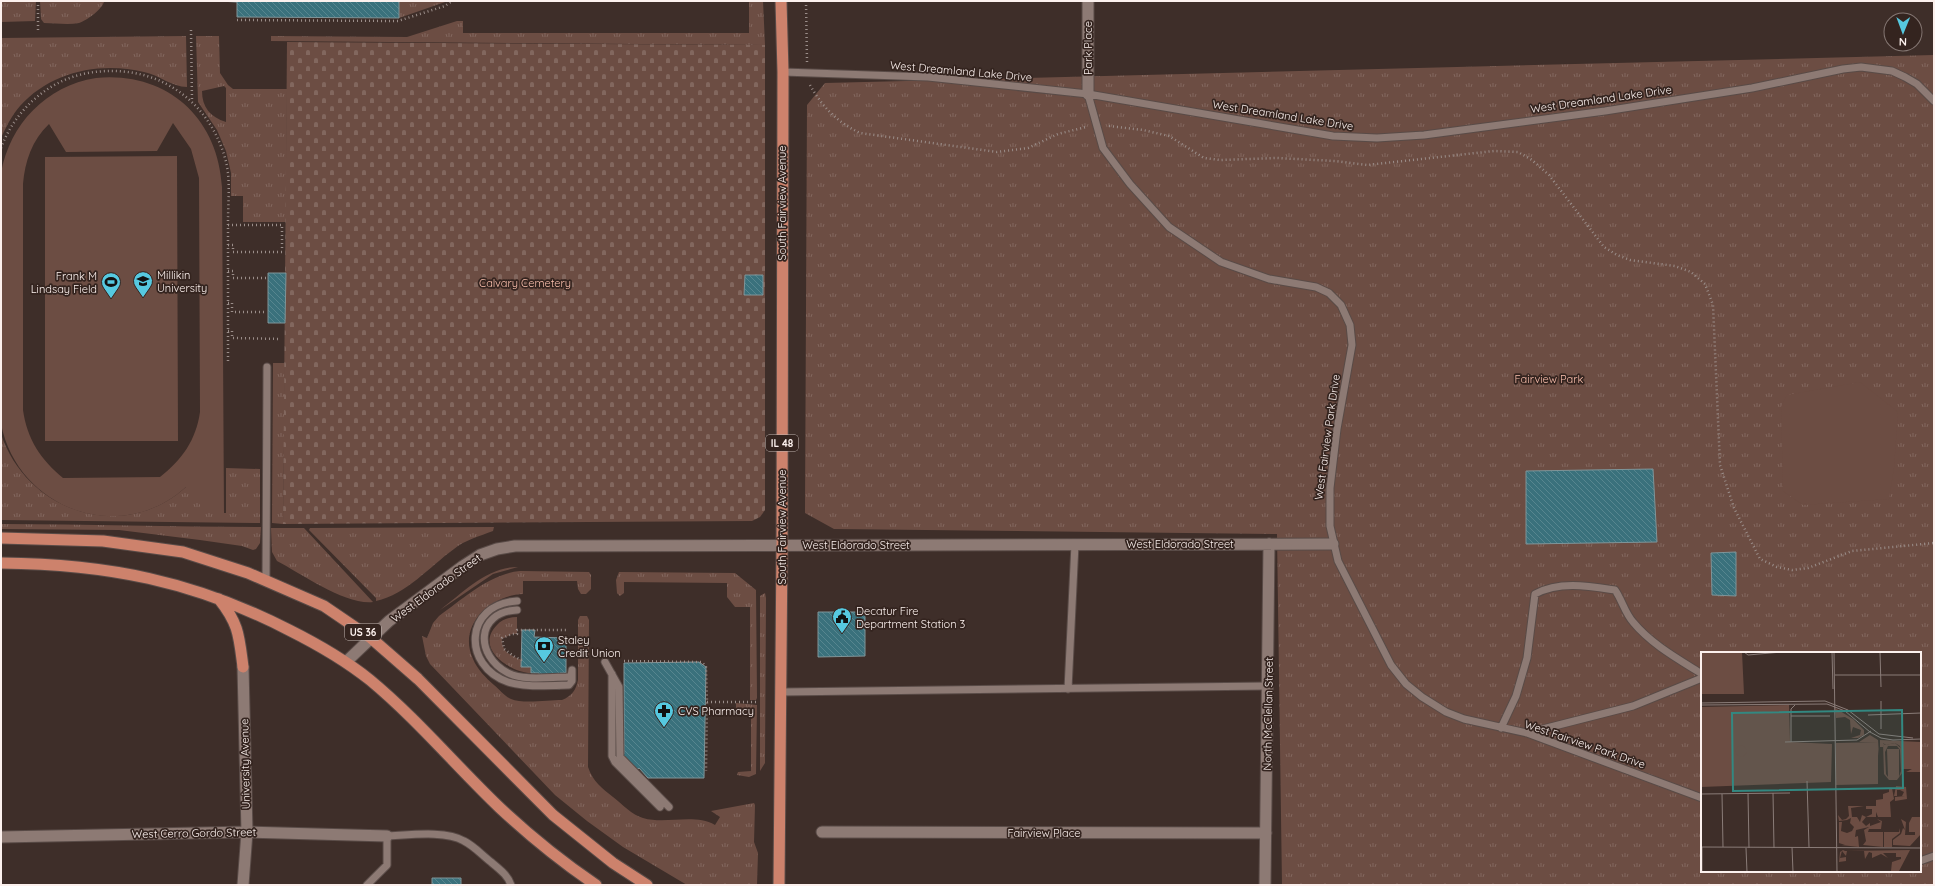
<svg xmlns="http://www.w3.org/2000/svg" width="1935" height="886" viewBox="0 0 1935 886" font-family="Quicksand,sans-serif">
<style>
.grass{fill:url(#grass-tufts);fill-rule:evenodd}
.cemetery{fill:url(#cemetery-stones)}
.pitch{fill:#6c4d43;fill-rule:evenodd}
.building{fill:url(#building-back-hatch);stroke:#7f9599}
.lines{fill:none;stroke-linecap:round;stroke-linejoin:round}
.service-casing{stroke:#594b47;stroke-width:9}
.minor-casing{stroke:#594b47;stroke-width:13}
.primary-casing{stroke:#594b47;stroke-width:13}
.path{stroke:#9b8e8a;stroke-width:2.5;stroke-dasharray:1 3;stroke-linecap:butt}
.service{stroke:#8d7a74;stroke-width:7}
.minor{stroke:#8d7a74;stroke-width:11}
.primary{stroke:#cd826c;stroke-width:11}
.labels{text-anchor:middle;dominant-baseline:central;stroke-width:3.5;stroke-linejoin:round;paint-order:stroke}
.shield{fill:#34241f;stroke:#c0b4b0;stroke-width:1}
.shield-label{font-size:10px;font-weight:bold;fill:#fcf1ee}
.street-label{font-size:11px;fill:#fcf1ee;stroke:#34241f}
.poi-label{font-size:11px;fill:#fcf1ee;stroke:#34241f;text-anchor:start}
.park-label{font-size:11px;fill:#fabfad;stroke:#34241f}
.inset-road{fill:none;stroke:#8a7c78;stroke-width:1}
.view{fill:#338881;fill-opacity:0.15;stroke:#338881;stroke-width:2}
.inset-edge{fill:none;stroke:#fcf1ee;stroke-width:2}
</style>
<defs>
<pattern id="grass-tufts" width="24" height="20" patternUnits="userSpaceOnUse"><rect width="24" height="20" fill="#6c4d43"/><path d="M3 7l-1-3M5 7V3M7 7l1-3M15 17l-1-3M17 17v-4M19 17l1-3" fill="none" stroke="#82675e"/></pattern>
<pattern id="cemetery-stones" width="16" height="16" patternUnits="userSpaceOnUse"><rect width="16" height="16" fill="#6c4d43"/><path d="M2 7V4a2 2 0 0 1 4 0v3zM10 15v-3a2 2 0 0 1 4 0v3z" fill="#82675e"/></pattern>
<pattern id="building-back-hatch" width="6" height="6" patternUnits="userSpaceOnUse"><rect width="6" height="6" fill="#3a717c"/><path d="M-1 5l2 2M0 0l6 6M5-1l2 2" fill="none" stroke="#57868f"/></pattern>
</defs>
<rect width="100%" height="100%" fill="#3e2e29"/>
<path class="grass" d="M1 1H36L35 21 1 22Z
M40 1H104C104 8 86 21 79 23 68 25 55 23 44 23L41 19Z
M399 1H448L399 18Z
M749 1H763L765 45 271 41V36L407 37 457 21H463V33H749Z
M186 36 187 87C172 87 159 75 144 72 100 61 50 72 20 106 12 115 6 127 1 138V38Z
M196 36H219L220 73 228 85 233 89H287L286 222H243V196H231V173L226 151 217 130 198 102ZM224 86 226 88V122C210 117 202 107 202 91Z
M1934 55V885H1282L1277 534 834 529 805 513 807 105 825 83ZM1702 653H1920V871H1702Z
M273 363H285L283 524 272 523Z
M1 434C27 512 123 544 186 487H200L201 513H226V468L260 469V523L1 520Z
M1 524C88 524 174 527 261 527L260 543 256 549 253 550 242 546 200 540 119 530 1 529Z
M494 527 493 531C480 536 465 540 454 549 429 567 407 594 376 601V598L309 530 310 528Z
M271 528H304L373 602C345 605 302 574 277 561L272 552Z
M518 567 493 574 440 610C464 592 487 567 518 567Z
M520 571 589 572 591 575V589L586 594H581L578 589 577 581H523V594C491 595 457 625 473 659 477 669 486 678 494 685 499 689 504 696 511 699 522 704 549 700 562 700 572 696 576 690 578 680V620L580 616H587L589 620 588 767C593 782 602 788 613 797 622 804 632 815 643 818 666 825 693 813 715 825L720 817 711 811 754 803 755 805 754 842 758 853 757 885H687L623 847 587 821 555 795 430 664 426 656 422 636 427 638 433 623 439 616C463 599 489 574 520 571Z
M619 572 735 573 756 590 757 698 756 700H750V607H735L727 597V583L624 582V593L620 596 617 593 616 580Z
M765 593 766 598 765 763 760 771V596Z
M517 617V634H512L502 639C501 651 511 656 522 660V667H531V673C509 672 474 648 497 625 502 619 510 617 517 617Z
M736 703 757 705 756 774 749 777 737 775 738 772 751 771V712L736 711Z"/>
<path class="cemetery" d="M287 42 765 45V510L760 517 752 521 283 524Z"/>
<path class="pitch" d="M96 78C166 71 218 117 222 187L224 513H200V487H186C120 547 18 509 1 424V173C10 124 46 86 96 78ZM173 123 191 149 199 178 200 412C196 440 182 460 160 477L63 478C41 460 27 439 23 410V184C25 161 32 140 49 124L66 152 157 151Z
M177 156 178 441H45V157Z
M1860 382 1898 412 1894 468 1889 499 1803 505 1783 491 1781 407 1787 395Z"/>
<path class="building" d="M219 1H399V18L237 17V2Z
M268 273H286L285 323H268Z
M745 275H763V295H744Z
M1653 469 1657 542 1526 544V471Z
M1736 552V596L1712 595 1711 553Z
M818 612H865V656L818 657Z
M522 630H535L534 637 566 638V673H560V689H539V673H531V667H521Z
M699 662 706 667 704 778H648L639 768 634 772 614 764 624 754V663Z
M432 878H461V885H432Z"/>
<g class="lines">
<g class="service-casing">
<path id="service" d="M783 72 928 77 1088 94 1333 136 1377 138 1424 135 1605 111 1752 88 1843 69 1861 67 1892 71 1905 77 1917 84 1934 101
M1088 94 1103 148 1130 184 1169 227 1221 262 1269 279 1316 287 1329 293 1341 305 1350 325 1352 345 1337 429 1330 488V526L1338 561 1391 665 1406 684 1422 697 1446 712 1464 719 1527 733 1702 798
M266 580 267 367
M517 601C464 604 462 666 508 682 523 687 552 686 569 685L572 681V670
M517 610C475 612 475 656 508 673 524 681 549 677 567 677L571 676 572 670
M605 662 619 687 620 757 669 807
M612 674V756L615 762 660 807
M1068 689 1075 544
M781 692 1268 686
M1501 728 1516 696 1527 658 1535 594C1560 581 1588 586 1615 590 1622 600 1625 613 1633 622 1651 644 1678 659 1702 674
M1527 733 1633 706 1702 678
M1920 861 1934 856
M367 885 387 865V836C409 835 446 830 464 841 474 846 482 855 491 862 499 869 508 875 511 885"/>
</g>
<g class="minor-casing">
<path id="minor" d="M1088 1V94
M346 662 389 621 463 566 480 555 497 549 515 546 1333 544
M243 667 247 832 243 885
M822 832 1266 833
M1 837 247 832 387 836
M1265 885 1269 544"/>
</g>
<g class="primary-casing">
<path id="primary" d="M1 538 103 541 183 552 248 573 324 606 371 638 418 679 553 815 613 863 647 885
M1 563C107 564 194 581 289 630 317 644 345 660 370 680 417 719 456 766 500 808 530 836 562 862 596 885
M219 599C239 624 239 636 243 667
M779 885 782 545 783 72 781 1"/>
</g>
<path class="path" d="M806 1 807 62
M237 20 398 21 445 6 452 1
M38 30V1
M191 30 192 101
M810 85C823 108 837 122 860 133L997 152 1028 148 1058 134 1086 127
M1109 126 1143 130 1169 136 1204 158 1220 160 1277 158 1335 161 1367 165 1494 151 1518 152 1532 160 1549 175 1604 247 1617 255 1630 260 1675 266 1691 272 1705 284 1713 305 1720 465 1734 508 1760 559 1777 567 1792 570 1808 568 1852 551 1934 543
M1 148C15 110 48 80 88 73 152 62 207 96 225 158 231 178 228 201 228 221 228 269 228 316 228 363
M228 225H282V251
M228 245H233V252H282
M228 271H233V278H267
M228 303H232V312H267
M228 331H232V338L281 339
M522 660 515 657 504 649 502 638 512 634H517V630H566
M624 661 702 662 706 667 707 702 706 771
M707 702H757"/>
<use href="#service" class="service"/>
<use href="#minor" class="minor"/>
<use href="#primary" class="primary"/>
</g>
<defs>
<g id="university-pin" transform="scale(1)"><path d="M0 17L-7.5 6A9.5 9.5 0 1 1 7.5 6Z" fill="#56c9e0" stroke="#34241f"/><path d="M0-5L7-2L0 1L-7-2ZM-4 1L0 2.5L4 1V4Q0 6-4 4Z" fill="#111"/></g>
<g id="stadium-pin" transform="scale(1)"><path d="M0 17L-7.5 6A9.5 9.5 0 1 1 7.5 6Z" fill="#56c9e0" stroke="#34241f"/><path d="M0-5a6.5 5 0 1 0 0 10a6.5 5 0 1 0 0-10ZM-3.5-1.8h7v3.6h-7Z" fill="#111"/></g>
<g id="civic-pin" transform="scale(1)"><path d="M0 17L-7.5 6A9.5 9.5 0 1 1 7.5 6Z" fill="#56c9e0" stroke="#34241f"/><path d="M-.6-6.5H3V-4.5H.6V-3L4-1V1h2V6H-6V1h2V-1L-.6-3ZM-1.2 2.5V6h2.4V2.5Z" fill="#111"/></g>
<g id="bank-pin" transform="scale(1)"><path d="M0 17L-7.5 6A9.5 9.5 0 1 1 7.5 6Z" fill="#56c9e0" stroke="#34241f"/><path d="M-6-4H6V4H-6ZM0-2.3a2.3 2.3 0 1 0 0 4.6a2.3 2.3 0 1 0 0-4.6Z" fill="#111"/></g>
<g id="pharmacy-pin" transform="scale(1)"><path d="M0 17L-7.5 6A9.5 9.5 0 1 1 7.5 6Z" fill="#56c9e0" stroke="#34241f"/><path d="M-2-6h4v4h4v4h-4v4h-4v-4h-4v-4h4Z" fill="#111"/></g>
</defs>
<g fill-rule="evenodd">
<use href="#university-pin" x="143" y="281"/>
<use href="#stadium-pin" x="111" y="282"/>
<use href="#civic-pin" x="842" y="617"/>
<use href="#bank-pin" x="544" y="646"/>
<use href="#pharmacy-pin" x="664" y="711"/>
</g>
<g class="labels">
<g class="shield">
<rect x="766" y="435" width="32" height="16" rx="3"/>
<rect x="345" y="624" width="36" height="16" rx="3"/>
</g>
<g class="shield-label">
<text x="782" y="443">IL 48</text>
<text x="363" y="632">US 36</text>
</g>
<g class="street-label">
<text transform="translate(1088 48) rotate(-90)">Park Place</text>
<text transform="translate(961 71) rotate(5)">West Dreamland Lake Drive</text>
<text transform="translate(1601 99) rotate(-8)">West Dreamland Lake Drive</text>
<text transform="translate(1283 115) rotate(9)">West Dreamland Lake Drive</text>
<text transform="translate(782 203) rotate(-90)">South Fairview Avenue</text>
<text transform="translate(1327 437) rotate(-82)">West Fairview Park Drive</text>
<text transform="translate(782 527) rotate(-90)">South Fairview Avenue</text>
<text x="1180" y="544">West Eldorado Street</text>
<text x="856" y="545">West Eldorado Street</text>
<text transform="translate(436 588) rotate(-36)">West Eldorado Street</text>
<text transform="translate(1268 714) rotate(-89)">North McClellan Street</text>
<text transform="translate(1585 744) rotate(19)">West Fairview Park Drive</text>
<text transform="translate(245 764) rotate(-91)">University Avenue</text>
<text transform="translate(194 833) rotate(-1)">West Cerro Gordo Street</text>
<text x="1044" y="833">Fairview Place</text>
</g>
<g class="poi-label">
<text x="157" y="275">Millikin<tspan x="157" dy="13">University</tspan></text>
<text x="97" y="276" text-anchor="end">Frank M<tspan x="97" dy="13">Lindsay Field</tspan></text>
<text x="856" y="611">Decatur Fire<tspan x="856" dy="13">Department Station 3</tspan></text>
<text x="558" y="640">Staley<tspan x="558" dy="13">Credit Union</tspan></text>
<text x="678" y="711">CVS Pharmacy</text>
</g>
<g class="park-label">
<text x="525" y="283">Calvary Cemetery</text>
<text x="1549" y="379">Fairview Park</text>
</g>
</g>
<g transform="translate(1701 652)">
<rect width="220" height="220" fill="#3e2e29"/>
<path d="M88 53 89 90 131 92 130 130 0 135V55ZM134 56 152 67 163 78V83L157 86H150L159 83 160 78 152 75 150 82 149 68 144 65 135 66ZM169 83 177 88 178 104 176 90H158ZM179 88 219 90 220 120H205L211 117H202L199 94 194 91 185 93 182 91V95H179ZM195 134 205 135 206 147 194 149V145L204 144H201L203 140 199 138H196V144H193ZM188 136H191L193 147 189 150 190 165H177L175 160V165H165L161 170 165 174 169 171V174L180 170 176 167 181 169 180 177H168L167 180H182V195L162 193 165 189 163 178 168 175 155 178 154 185 157 184 158 195 140 193H144L138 191V170H141L140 179 146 181 151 179 153 175 149 171 150 166 146 168 138 169 137 163 141 168 145 167 148 164 147 154H163L150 156 151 165H156L159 170 161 163 165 165 171 162V157H165V154H175V148L182 147V142L188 140ZM220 155V182L209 194 192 193V188L200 182 202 176 204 178 200 167 205 170 204 183H214V180H208V171L211 165H219ZM199 176V181L191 187V195H183V180H198ZM142 198 144 199 209 198 198 219H190L191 210 200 207V205H195V201H182L187 206 180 202 171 206V201L168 200 164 207 163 199H146L145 204 141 199 139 206 145 205V209L138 210 139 200Z" fill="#6c4d43"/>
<path d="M0 0H41L43 42H0ZM177 90V132L135 133V91Z" fill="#6c4d43"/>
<path d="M182 91 184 93 194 91 201 97 202 120 196 128H188L183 122ZM187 94H196L199 98 200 119 198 125V97H186L187 125 185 122 184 100ZM34.5 99a5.5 5.5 0 1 1 11 0a5.5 5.5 0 1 1-11 0Z" fill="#6c4d43" fill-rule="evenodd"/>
<path class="inset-road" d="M43 0 47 3 81 0M131 0 132 37M133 0 136 220M179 0 180 35M134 23H220M0 51 124 49 147 58 178 82 212 86M0 53 126 52 144 59 169 80 180 86 192 88 220 87M167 63 220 61M90 64H129M180 77V49M84 90 156 88 170 79M90 90V57L94 53M106 129 108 195M47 141 48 196M72 141 73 196M0 142 89 141M21 142 22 195M0 195 220 196M1 195V220M91 195 92 220M45 196 46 220"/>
<path class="view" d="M201 58 202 136 32 139 31 61Z"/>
<rect width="220" height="220" class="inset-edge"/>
</g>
<rect width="1935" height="886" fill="none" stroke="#fcf1ee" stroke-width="4"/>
<g transform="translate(1903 32) rotate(181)"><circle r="19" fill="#34241f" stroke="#847672"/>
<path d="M0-3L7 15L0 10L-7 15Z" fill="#56c9e0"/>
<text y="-6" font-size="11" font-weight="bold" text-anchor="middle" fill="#fcf1ee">N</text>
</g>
</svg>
